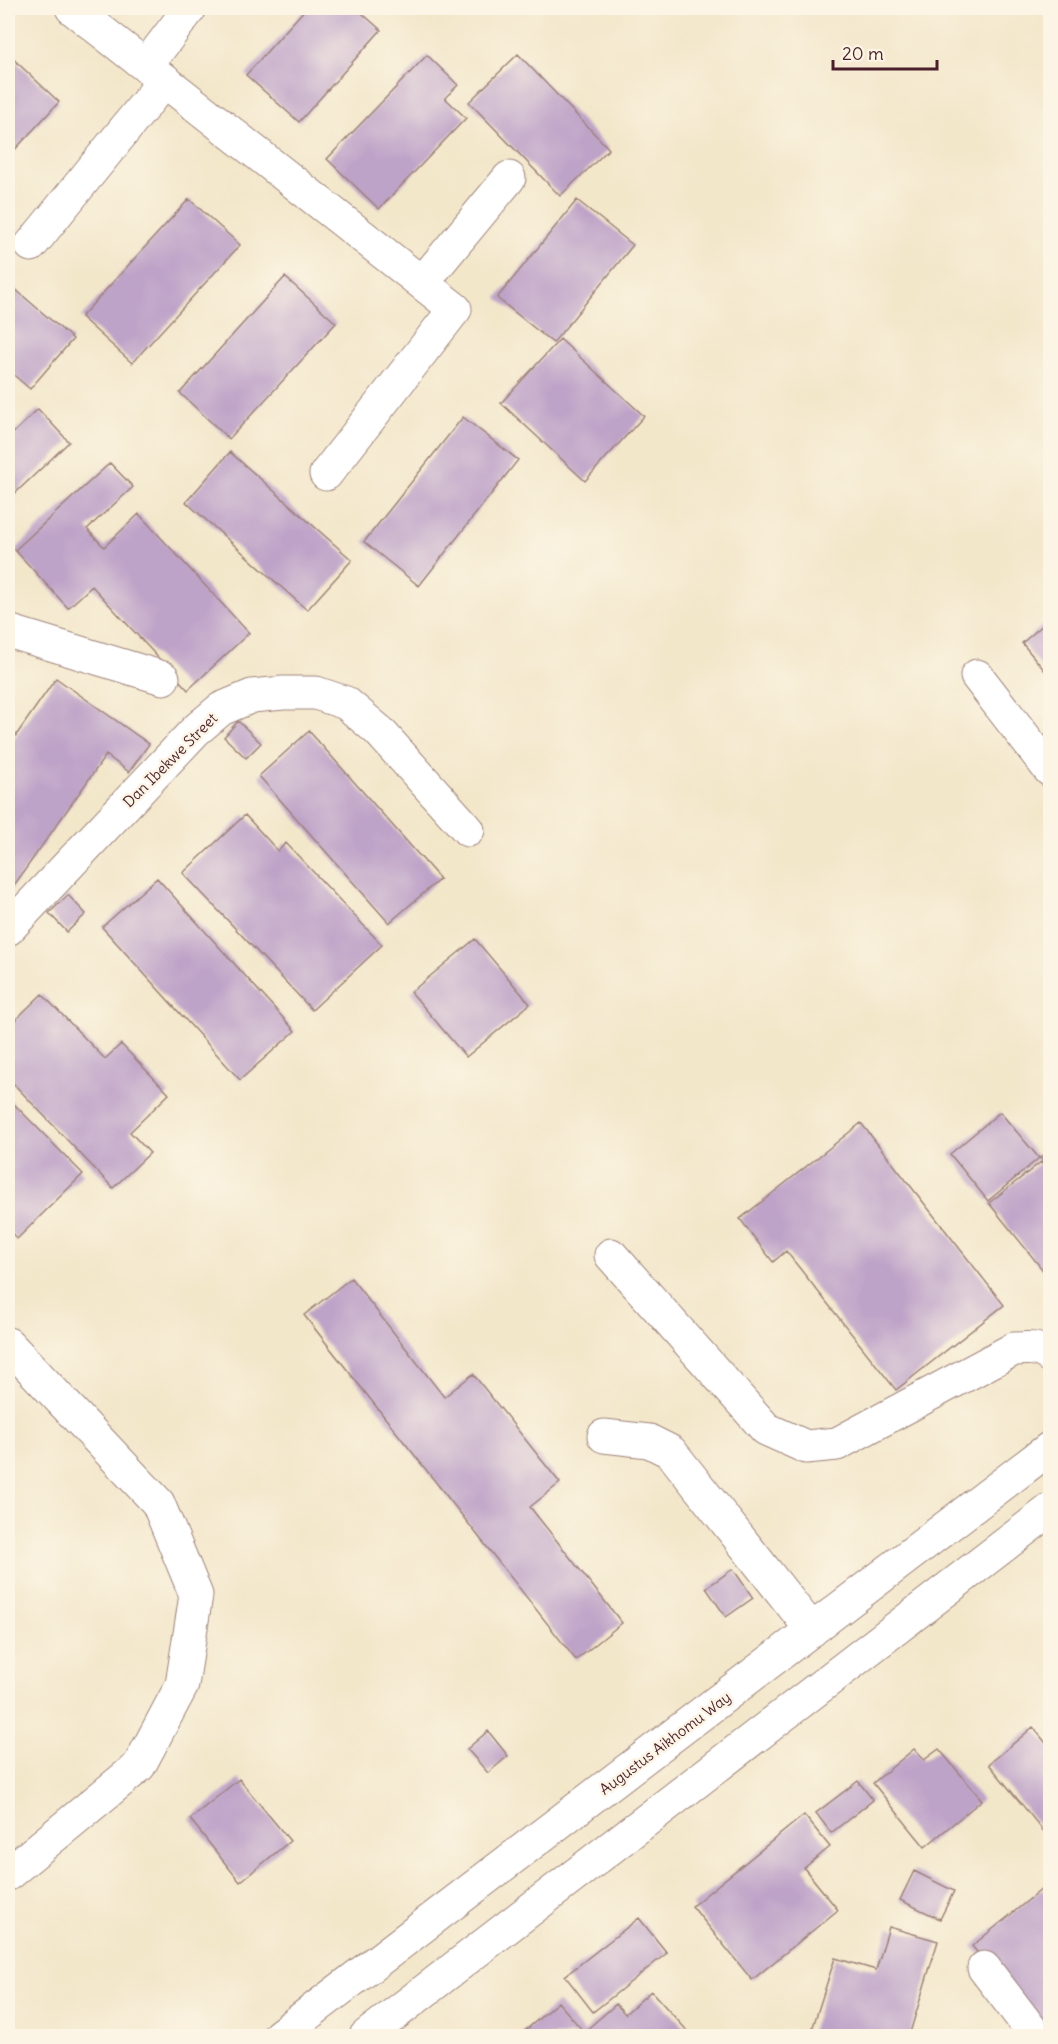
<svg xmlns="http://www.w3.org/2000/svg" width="1058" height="2044" viewBox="0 0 1058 2044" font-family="Delius,sans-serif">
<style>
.building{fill:#bea3c8}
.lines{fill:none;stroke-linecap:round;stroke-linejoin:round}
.minor-casing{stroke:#9e837a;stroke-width:35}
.minor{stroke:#fff;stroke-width:33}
.labels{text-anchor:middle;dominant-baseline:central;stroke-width:5;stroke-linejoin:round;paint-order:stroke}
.street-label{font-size:15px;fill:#4a1f2b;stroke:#fcf5e5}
</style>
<rect width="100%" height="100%" fill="#fcf5e5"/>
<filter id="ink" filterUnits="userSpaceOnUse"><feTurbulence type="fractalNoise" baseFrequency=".0167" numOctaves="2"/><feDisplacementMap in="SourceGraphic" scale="12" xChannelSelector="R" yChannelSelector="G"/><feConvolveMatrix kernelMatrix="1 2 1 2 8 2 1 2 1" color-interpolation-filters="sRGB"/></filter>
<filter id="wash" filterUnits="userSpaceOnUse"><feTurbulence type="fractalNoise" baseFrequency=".008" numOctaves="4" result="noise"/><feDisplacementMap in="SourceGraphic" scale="24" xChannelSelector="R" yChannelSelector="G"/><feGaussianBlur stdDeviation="1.35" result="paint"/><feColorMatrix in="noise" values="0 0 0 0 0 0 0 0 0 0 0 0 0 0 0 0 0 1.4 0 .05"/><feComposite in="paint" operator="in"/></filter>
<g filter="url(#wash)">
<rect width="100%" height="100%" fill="#f3e7ca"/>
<g id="blocks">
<path class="building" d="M306 8H356L381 30 299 122 246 75Z
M8 54 59 102 8 157Z
M518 54 609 149 560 196 469 102Z
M427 55 458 85 445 98 466 118 379 209 327 159Z
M189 199 240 245 132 363 81 317Z
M577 200 633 245 553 343 497 298Z
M285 277 336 323 229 439 180 393Z
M8 283 73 339 30 389 8 370Z
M560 339 644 416 585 481 501 403Z
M38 409 69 442 8 500V438Z
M463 417 518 460 419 586 364 542Z
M230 452 352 560 307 610 186 502Z
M110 463 133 487 87 529 104 547 139 514 249 633 188 690 92 586 68 608 15 550Z
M1050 619V677L1022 643Z
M56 678 149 744 129 772 106 755 8 894V747Z
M238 721 261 743 246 758 224 737Z
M309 731 440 879 389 923 259 776Z
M245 815 278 851 286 843 382 945 312 1010 183 873Z
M157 878 295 1031 240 1080 102 927Z
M68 895 86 914 67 932 49 913Z
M475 939 530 1004 466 1057 411 992Z
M42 994 105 1059 121 1044 169 1094 130 1132 150 1153 113 1188 8 1078V1027Z
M8 1098 83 1174 17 1239 8 1229Z
M1000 1112 1039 1158 988 1201 950 1154Z
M861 1123 1004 1305 896 1390 786 1251 773 1262 740 1219Z
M1050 1150V1170L1040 1158Z
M1041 1162 1050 1174V1279L989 1203Z
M351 1278 444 1397 473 1374 560 1483 530 1507 622 1623 576 1660 304 1315Z
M733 1569 753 1598 726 1617 706 1588Z
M1033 1727 1050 1748V1839L989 1764Z
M488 1731 508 1756 488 1773 467 1749Z
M914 1749 924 1760 939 1749 982 1800 925 1847 873 1783Z
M239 1779 290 1841 240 1882 190 1819Z
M858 1781 873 1800 831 1833 816 1813Z
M804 1815 830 1847 804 1868 838 1910 752 1980 692 1906Z
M914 1871 954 1891 940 1919 900 1900Z
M1042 1889 1050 1899V2036H1046L972 1946Z
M639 1918 667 1953 593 2012 565 1976Z
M889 1927 938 1941 909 2036H810L835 1958 876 1970Z
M651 1991 692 2036H519L558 2002 584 2032 616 2004 625 2014Z"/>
</g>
</g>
<g filter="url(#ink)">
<use href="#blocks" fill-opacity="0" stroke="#9e837a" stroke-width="1.5"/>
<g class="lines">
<g class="minor-casing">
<path id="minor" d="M72 8 455 309 326 474
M146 66 190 8
M31 245 165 80
M422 283 509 178
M8 631 163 678
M977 676 1050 770
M8 929 196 730 221 709 252 696 283 693H316L346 703 379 731 468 830
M611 1255 766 1429 806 1447 837 1444 1014 1349C1027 1348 1040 1347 1050 1356
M8 1344 158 1503 196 1595 182 1685 139 1766 8 1874
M604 1436 649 1441 671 1452 812 1630
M984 1968 1036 2036
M279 2036 1050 1448
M366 2036 1050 1510"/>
</g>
<use href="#minor" class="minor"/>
</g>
</g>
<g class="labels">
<g class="street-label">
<text transform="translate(170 760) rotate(-45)">Dan Ibekwe Street</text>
<text transform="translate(665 1743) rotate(-37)">Augustus Aikhomu Way</text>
</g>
</g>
<rect width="1058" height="2044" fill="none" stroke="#fcf5e5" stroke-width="30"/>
<path d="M833 60v9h104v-9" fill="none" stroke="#4a1f2b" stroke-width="3"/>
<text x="842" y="60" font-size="18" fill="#4a1f2b" stroke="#fcf5e5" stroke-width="4.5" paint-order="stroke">20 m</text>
</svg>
